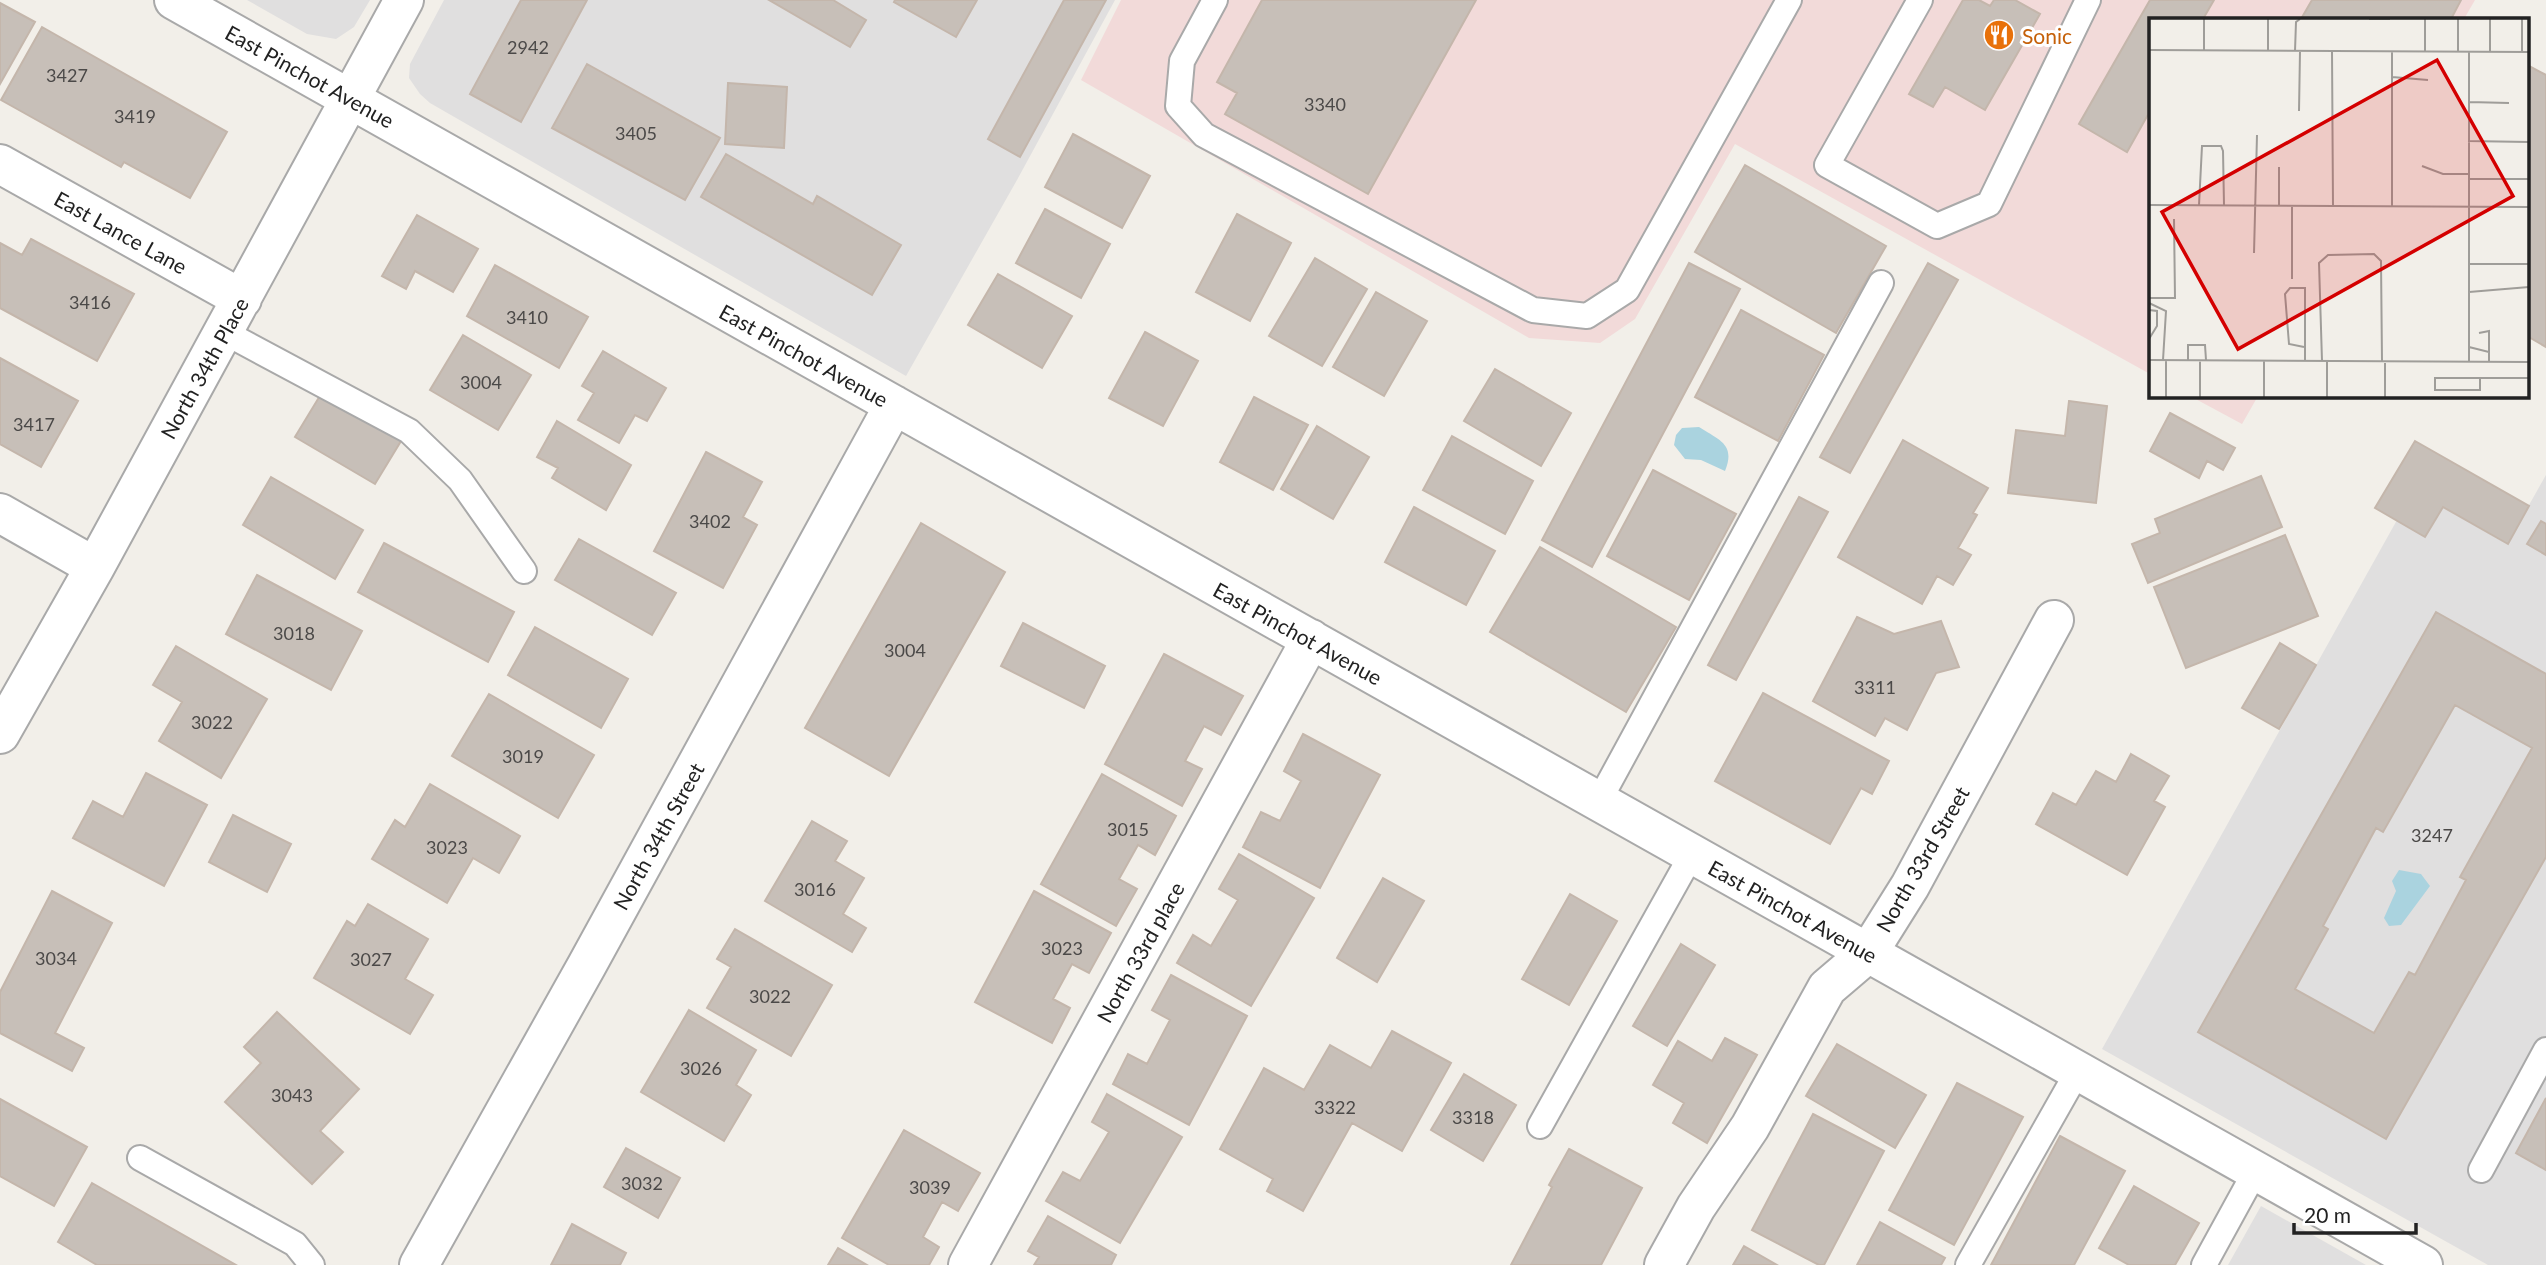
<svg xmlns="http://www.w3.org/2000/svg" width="2546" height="1265" viewBox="0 0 2546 1265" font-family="Lato,sans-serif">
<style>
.residential{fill:#e0dfdf}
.commercial{fill:#f2dad9}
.water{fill:#aad3df}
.building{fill:#c7bfb8;stroke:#c4b6ab;stroke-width:2;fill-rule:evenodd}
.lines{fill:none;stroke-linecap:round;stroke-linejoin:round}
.lane-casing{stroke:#a9a9a9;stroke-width:28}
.street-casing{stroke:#a9a9a9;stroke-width:42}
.lane{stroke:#fff;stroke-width:24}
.street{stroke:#fff;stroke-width:38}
.labels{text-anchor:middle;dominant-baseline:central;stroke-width:6;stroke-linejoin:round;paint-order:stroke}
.number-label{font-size:18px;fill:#4b4948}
.food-label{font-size:21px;fill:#c56008;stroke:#fff;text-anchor:start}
.street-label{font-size:21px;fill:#222;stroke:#fff}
.inset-road{fill:none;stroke:#9f9d99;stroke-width:2}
.view{fill:#d40000;fill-opacity:0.15;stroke:#d40000;stroke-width:3.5}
.inset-edge{fill:none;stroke:#222;stroke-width:3.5}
</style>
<rect width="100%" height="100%" fill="#f2efe9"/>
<path class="residential" d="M247 0H370L354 27 336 39 307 34Z
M444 0H1115L1017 180 906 376 430 103 420 94 409 78 410 64Z
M2546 475V1265H2488L2102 1049 2397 520 2425 537 2443 507 2507 544Z
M2261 1206 2366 1265H2228Z"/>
<path class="commercial" d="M1121 0H2475L2464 19H2150V374L1735 144 1635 319 1600 343 1529 338 1081 80Z
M2190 396H2258L2242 424Z"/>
<path class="water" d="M1699 427C1719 440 1736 444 1725 471L1701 460 1685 459 1674 445 1676 435 1682 428Z
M2399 870 2421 874 2430 886 2401 925 2389 926 2384 918 2396 891 2392 881Z"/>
<path class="building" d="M521 0H587L521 122 470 94Z
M769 0H833L866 20 850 47Z
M895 0H977L956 37 894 2Z
M1064 0H1106L1020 157 988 139Z
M1262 0H1476L1368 194 1225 114 1237 93 1217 82Z
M1963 0H1979L1990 6 1994 0H2015L2040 14 1985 110 1945 87 1933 107 1909 94Z
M2150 0H2214L2203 19H2150V111L2127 152 2079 124Z
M2312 0H2461L2451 19H2301Z
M0 3 35 22 0 84Z
M42 27 227 132 190 198 124 162 121 167 1 100Z
M587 64 720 138 685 200 552 128Z
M2527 65 2546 75V347L2527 336Z
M728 83 787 87 784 148 725 144Z
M1073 134 1150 176 1122 228 1045 187Z
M726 154 813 204 817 196 901 245 872 295 701 197Z
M1745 165 1886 246 1836 333 1695 252Z
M1045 209 1110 244 1081 298 1016 263Z
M1237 214 1291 243 1250 321 1196 292Z
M417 215 478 249 453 292 415 271 406 289 382 276Z
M31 239 134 294 97 361 0 308V243L22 255Z
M1315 258 1367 289 1322 366 1269 336Z
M1689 263 1740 289 1592 567 1542 540Z
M1928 263 1958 280 1850 473 1820 457Z
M495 265 588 317 559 368 467 316Z
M998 274 1072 316 1042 368 968 325Z
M1376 292 1427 321 1384 396 1333 367Z
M1741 310 1824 355 1778 441 1695 397Z
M1145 332 1198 361 1163 426 1109 398Z
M463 335 531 375 498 430 430 390Z
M603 351 666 388 647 421 635 415 619 443 578 420 594 393 582 386Z
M0 358 78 401 41 467 0 444Z
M1495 369 1571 413 1541 466 1464 421Z
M321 394 401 441 375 484 295 437Z
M1254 397 1308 425 1273 490 1220 462Z
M2069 401 2107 406 2096 503 2008 493 2016 430 2065 436Z
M2170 413 2235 448 2223 470 2207 461 2199 478 2150 451Z
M557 421 631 465 606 510 552 478 558 468 537 457Z
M1317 426 1369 457 1333 519 1281 489Z
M1452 436 1533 481 1505 534 1423 490Z
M1903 440 1988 488 1973 513 1977 515 1958 548 1971 555 1953 585 1937 576 1922 604 1838 557Z
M2415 441 2529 506 2508 544 2443 507 2425 537 2375 508Z
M706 452 762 482 743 517 757 525 723 588 654 551Z
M1653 470 1736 514 1689 600 1607 556Z
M2261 476 2282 527 2148 583 2132 544 2160 533 2155 519Z
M271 477 363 530 335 579 243 525Z
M1799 497 1828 512 1736 680 1708 665Z
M1414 507 1495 551 1466 605 1385 562Z
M2541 521 2546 524V555L2527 544Z
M921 523 1005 572 889 776 805 728Z
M2285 535 2318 616 2186 668 2154 587Z
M579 539 676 593 652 635 555 580Z
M384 543 514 612 488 662 358 592Z
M1540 547 1676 627 1626 712 1490 632Z
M257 575 362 631 331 690 226 634Z
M2436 612 2546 674V857L2386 1139 2198 1032ZM2455 705 2532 748 2460 877 2466 880 2415 975 2409 972 2374 1033 2295 989 2328 929 2323 926 2376 828 2383 832Z
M1857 617 1894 634 1941 621 1959 667 1936 673 1907 730 1885 718 1875 736 1813 701Z
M1023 623 1105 666 1084 708 1001 666Z
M535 627 628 679 601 728 508 675Z
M2280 643 2316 665 2279 729 2242 708Z
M176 646 267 699 221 778 159 741 182 702 153 685Z
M1164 654 1243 696 1221 735 1204 726 1185 761 1202 769 1182 806 1105 764Z
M1763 693 1889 761 1872 794 1861 788 1830 844 1715 781Z
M489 694 594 755 558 818 452 756Z
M1303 734 1380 775 1320 888 1243 847 1261 812 1280 821 1301 781 1284 771Z
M2131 754 2169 776 2154 801 2165 807 2127 875 2036 824 2053 793 2076 805 2096 771 2116 782Z
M146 773 207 805 164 886 73 838 93 801 123 817Z
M1102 774 1176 816 1155 855 1138 845 1119 879 1137 889 1116 926 1041 884Z
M430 784 520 836 499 873 473 858 447 903 372 859 395 820 405 827Z
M233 815 291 844 267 892 209 862Z
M812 821 847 841 835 861 864 878 843 914 866 928 852 952 765 901Z
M1239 854 1314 898 1251 1006 1177 963 1193 935 1211 946 1238 900 1219 889Z
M1383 878 1424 901 1377 982 1337 958Z
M52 891 112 923 55 1033 84 1048 72 1071 0 1033V992Z
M1034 891 1111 933 1089 973 1072 964 1053 999 1070 1008 1052 1043 975 1002Z
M1570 894 1617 921 1569 1005 1522 979Z
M368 904 428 939 405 979 433 995 410 1034 314 978 347 921 355 926Z
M735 929 832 985 791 1056 707 1008 731 967 717 959Z
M1681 944 1715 965 1667 1046 1633 1026Z
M1171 975 1247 1016 1189 1125 1113 1084 1128 1054 1147 1064 1170 1020 1152 1010Z
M689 1010 756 1050 736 1085 751 1095 724 1141 641 1092Z
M277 1012 359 1089 320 1131 343 1152 312 1184 225 1102 261 1063 244 1047Z
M1392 1031 1451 1063 1402 1151 1352 1123 1303 1211 1267 1191 1273 1179 1220 1149 1264 1068 1304 1090 1330 1045 1371 1068Z
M1725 1038 1757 1055 1707 1143 1673 1123 1684 1103 1653 1085 1678 1041 1712 1061Z
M1837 1044 1926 1095 1895 1148 1806 1096Z
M1464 1074 1516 1105 1483 1161 1431 1130Z
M1957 1083 2023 1117 1954 1245 1889 1210Z
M1107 1094 1182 1137 1120 1243 1046 1201 1063 1172 1080 1181 1109 1132 1092 1122Z
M2546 1098V1170L2516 1153Z
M0 1099 87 1147 54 1206 0 1176Z
M1813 1114 1884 1151 1824 1265H1819L1752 1230Z
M904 1130 980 1173 958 1211 942 1202 923 1237 939 1247 929 1265H889L842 1238Z
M2060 1136 2125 1171 2074 1265H1991Z
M626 1148 680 1178 658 1218 604 1187Z
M1569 1149 1642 1188 1601 1265H1511L1552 1187 1549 1185Z
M92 1183 236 1265H97L58 1242Z
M2134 1186 2199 1223 2175 1265H2129L2099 1248Z
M1048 1216 1116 1255 1111 1265H1034L1039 1257 1028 1251Z
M1880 1222 1945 1258 1941 1265H1857Z
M572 1224 626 1253 620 1265H551Z
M1744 1246 1777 1265H1733Z
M838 1248 867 1265H828Z"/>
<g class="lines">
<g class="lane-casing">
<path id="lane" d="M1215 0 1182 61 1178 106 1204 135 1533 310 1587 316 1627 290 1789 0
M1920 0 1827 165 1937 226 1989 204 2088 0
M224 332 409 431 460 480 524 571
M1599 801 1881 283
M1540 1126 1692 854
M140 1158 295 1244 312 1265
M2481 1170 2546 1050
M1968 1265 2078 1071
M2204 1265 2255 1172"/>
</g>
<g class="street-casing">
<path id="street" d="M174 0 2423 1265
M0 164 242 299
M0 513 95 567
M0 734 95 567 404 0
M419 1265 587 965 894 405
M968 1265 1311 639
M1664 1265 1696 1207 1750 1127 1827 988 1868 953 1910 886 2054 620"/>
</g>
<use href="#lane" class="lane"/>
<use href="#street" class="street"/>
</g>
<defs>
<g id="restaurant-disc" transform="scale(1.575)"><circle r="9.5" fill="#e8710a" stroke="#fff"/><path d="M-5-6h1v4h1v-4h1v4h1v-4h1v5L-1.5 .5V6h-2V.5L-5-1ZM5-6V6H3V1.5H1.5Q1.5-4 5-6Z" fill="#fff"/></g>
</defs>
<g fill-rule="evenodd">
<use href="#restaurant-disc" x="1999" y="35"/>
</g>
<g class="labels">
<g class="number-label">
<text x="528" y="47">2942</text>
<text x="67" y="75">3427</text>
<text x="1325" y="104">3340</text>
<text x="135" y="116">3419</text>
<text x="636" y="133">3405</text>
<text x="90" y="302">3416</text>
<text x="527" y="317">3410</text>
<text x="481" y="382">3004</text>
<text x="34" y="424">3417</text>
<text x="710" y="521">3402</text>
<text x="294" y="633">3018</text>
<text x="905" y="650">3004</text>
<text x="1875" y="687">3311</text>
<text x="212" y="722">3022</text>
<text x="523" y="756">3019</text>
<text x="1128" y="829">3015</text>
<text x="2432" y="835">3247</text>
<text x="447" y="847">3023</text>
<text x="815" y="889">3016</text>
<text x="1062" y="948">3023</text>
<text x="56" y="958">3034</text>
<text x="371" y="959">3027</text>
<text x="770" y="996">3022</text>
<text x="701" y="1068">3026</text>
<text x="292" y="1095">3043</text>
<text x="1335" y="1107">3322</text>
<text x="1473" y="1117">3318</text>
<text x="642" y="1183">3032</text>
<text x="930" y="1187">3039</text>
</g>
<g class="food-label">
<text x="2022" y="35">Sonic</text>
</g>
<g class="street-label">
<text transform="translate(310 76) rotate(29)">East Pinchot Avenue</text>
<text transform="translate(121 232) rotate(29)">East Lance Lane</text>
<text transform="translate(804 355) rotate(29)">East Pinchot Avenue</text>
<text transform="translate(204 368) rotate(-61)">North 34th Place</text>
<text transform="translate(1298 633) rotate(29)">East Pinchot Avenue</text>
<text transform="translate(658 836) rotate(-61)">North 34th Street</text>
<text transform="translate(1922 859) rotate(-60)">North 33rd Street</text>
<text transform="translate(1793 911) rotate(29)">East Pinchot Avenue</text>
<text transform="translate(1140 952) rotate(-61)">North 33rd place</text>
</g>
</g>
<g transform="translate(2149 18)">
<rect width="380" height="380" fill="#f2efe9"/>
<path class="inset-road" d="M55 1V32M119 1V33M220 1H241M276 1V34M341 1V34M373 1V34M0 32 380 34M146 33 147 4 151 1M183 33 184 188M243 33V188M309 34V1M320 34V343M243 59 279 62M320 84 360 85M150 93 151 33M319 123 380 124M273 148 294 156H320M320 161H380M0 187 380 189M50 187 53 128H72L74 133 75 187M130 188V149M143 188V261M105 235 108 117M320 246H380M320 274 380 269M0 280H26L25 201M0 285 17 293 14 342M0 292 8 293V308L0 321M330 315 340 313V334M155 329 140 326 136 276 141 270H156V343M320 329 340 334V343M0 342 380 344M39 342V327H56L57 342M173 343 170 245 179 237 225 236 232 243 233 343M236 343V379M331 360V372H286V360H380M17 379V342M51 379V342M115 379V342M178 379V343"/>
<path class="view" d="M288 42 364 178 89 331 13 194Z"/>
<rect width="380" height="380" class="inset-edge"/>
</g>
<path d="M2294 1223v10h122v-10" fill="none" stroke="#222222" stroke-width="3.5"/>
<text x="2304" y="1223" font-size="21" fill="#222222" stroke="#ffffff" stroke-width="5" paint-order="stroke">20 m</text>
</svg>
